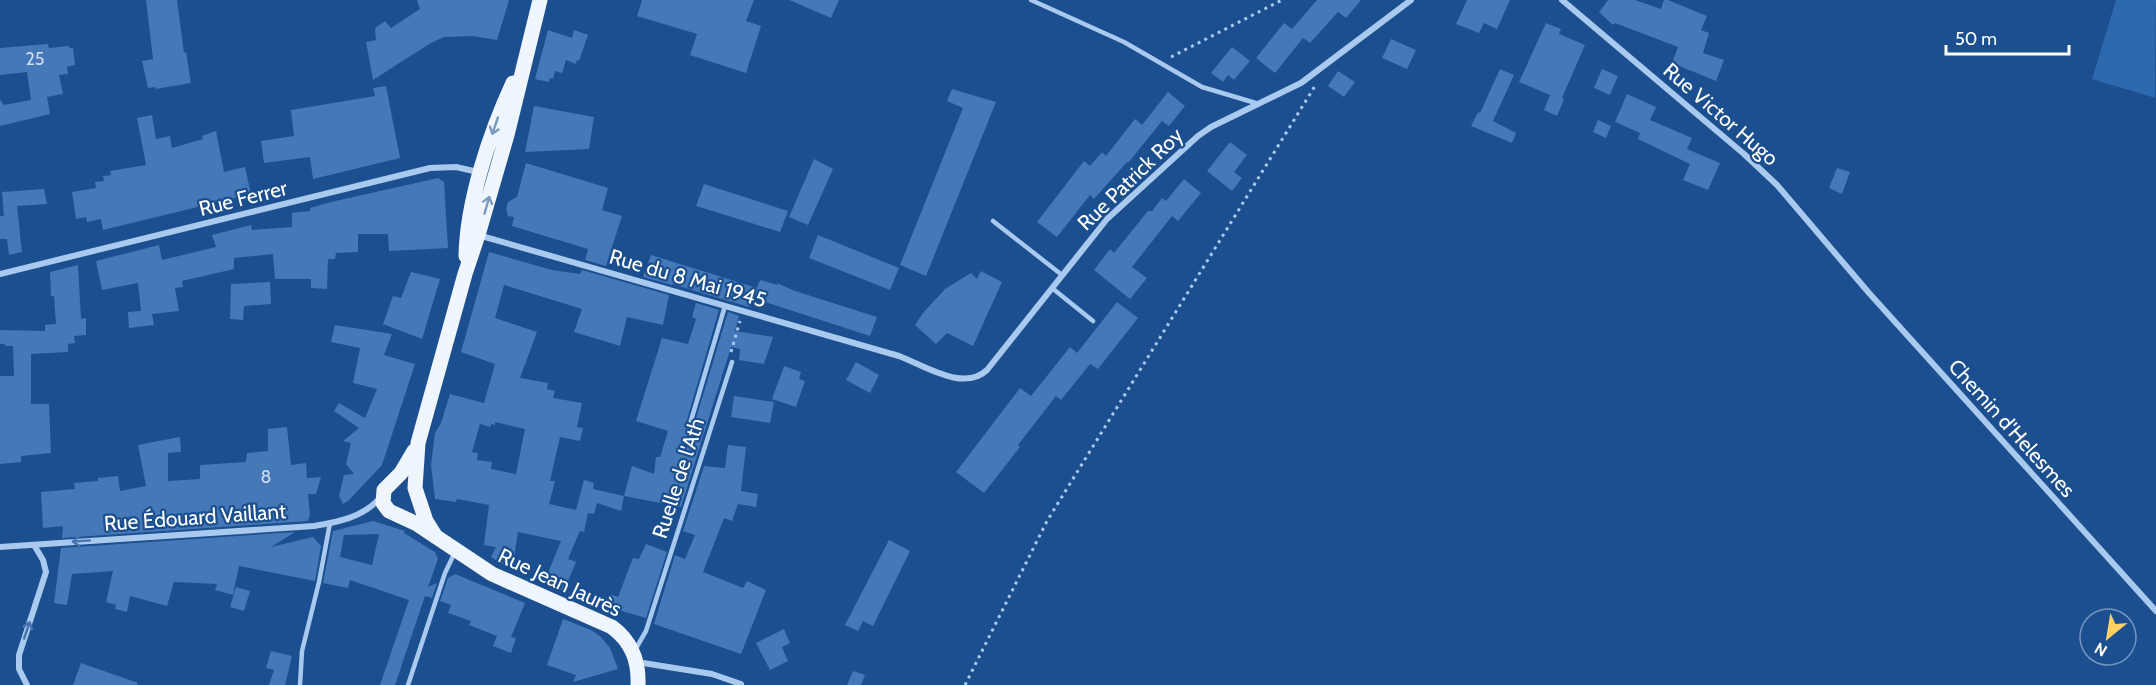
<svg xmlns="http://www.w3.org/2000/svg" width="2156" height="685" viewBox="0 0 2156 685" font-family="Cabin,sans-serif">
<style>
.green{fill:#2e69ad}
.building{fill:#4478b7;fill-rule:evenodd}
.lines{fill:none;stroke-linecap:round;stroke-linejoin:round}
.path{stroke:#a9c9ee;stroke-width:3;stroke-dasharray:3 4.5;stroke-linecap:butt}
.lane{stroke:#a9c9ee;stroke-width:4.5}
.street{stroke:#a9c9ee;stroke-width:6}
.primary{stroke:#f0f6ff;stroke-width:15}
.oneway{stroke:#7b9ac1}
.oneway2{stroke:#4674ac}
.labels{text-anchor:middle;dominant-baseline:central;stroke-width:4.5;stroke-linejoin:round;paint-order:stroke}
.number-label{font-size:18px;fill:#d0dded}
.street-label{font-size:21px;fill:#fff;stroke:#1b4f8f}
</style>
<rect width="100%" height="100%" fill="#1b4f8f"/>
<path class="green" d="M2116 0H2156L2155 98 2092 79Z"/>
<path class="building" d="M146 0H177L184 53 186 52 191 83 156 89 155 87 148 88 142 61 153 59Z
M417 0H509L497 40 473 36 444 37 429 44 373 80 366 42 376 40 375 28 385 21 391 28 420 9Z
M642 0H754L746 21 761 26 746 73 690 55 697 34 637 16Z
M789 0H839L831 18Z
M1317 0H1361L1346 18 1338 12 1310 43 1303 38 1275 73 1256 58 1284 23 1292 29Z
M1467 0H1510L1497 29 1484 23 1479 33 1456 24Z
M1608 0H1635L1661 9 1664 0H1668L1707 16 1701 30 1709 33 1703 53 1724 60 1716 81 1672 63 1678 47 1615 23 1613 25 1599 12Z
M1546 23 1561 29 1559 34 1585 45 1562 98 1564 99 1557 116 1544 110 1550 95 1519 82Z
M548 30 572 38 574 30 588 35 579 61 577 60 576 64 566 60 562 73 555 71 553 79 550 78 549 82 535 79Z
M1391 39 1416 50 1407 69 1382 58Z
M48 44 49 48 69 46V48H73L75 65 67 67 68 74 59 75 63 94 47 97 50 114 0 126V100L4 105 31 100 27 72 0 75V48Z
M1232 47 1250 61 1234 80 1228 75 1223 82 1211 73Z
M1500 69 1514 75 1493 121 1516 133 1512 143 1471 126 1478 112 1480 113Z
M1602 69 1618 76 1610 95 1594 88Z
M1338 71 1355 82 1344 97 1328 86Z
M386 86 400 158 313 179 310 157 264 163 261 141 294 136 291 110 375 96 373 88Z
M952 89 996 102 926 276 900 265 963 108 947 101Z
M1168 92 1185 106 1169 126 1162 121 1128 163 1127 162 1094 199 1090 195 1057 237 1037 222 1084 161 1090 166 1102 152 1106 156 1135 119 1142 125Z
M1627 94 1656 107 1650 120 1692 138 1687 149 1720 163 1708 190 1683 180 1690 164 1638 139 1640 133 1615 122Z
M534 106 594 117 589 149 525 152Z
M152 115 156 139 170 136 172 148 203 139 202 136 216 131 224 172 245 167 251 194 103 230 101 219 87 222 86 217 76 219 72 192 96 188 95 182 104 181 103 176 111 175 110 171 146 165 137 118Z
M1598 120 1611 126 1606 138 1593 132Z
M1230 142 1247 155 1234 172 1242 178 1232 191 1207 171Z
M814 159 833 169 808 225 789 217Z
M526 163 608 188 602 210 622 216 606 266 585 260 588 249 512 226 514 217 508 216 506 209 508 202 517 197Z
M1837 168 1850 172 1842 194 1829 188Z
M438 178 444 182 448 248 389 251 388 234H358V252L336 253 335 259H328L327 289 311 288V279H275L273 254 234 258V269L182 281 183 287 175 288 179 311 152 314 154 325 129 328 128 312 141 311 138 283 102 290 96 261 159 245 162 260 216 247 212 235 251 225 252 230 292 227V213L310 211V208L331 202Z
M1184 179 1201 193 1178 221 1172 216 1132 267 1147 278 1130 299 1094 270 1110 249 1114 253 1148 211H1152L1162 198 1166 201Z
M704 184 788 211 780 232 696 206Z
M44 189 47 204 17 206 22 252 9 255 7 239H0V216H4L2 192Z
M818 235 899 268 890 290 809 258Z
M489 252 552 270 580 274 582 270 669 295 663 325 627 317 620 346 574 332 582 309 504 285 495 318 537 332 520 378 548 383 547 389 555 391 553 398 582 403 577 427 583 428 580 441 560 437 550 481H555L549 504 576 510 584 480 594 483 593 489 624 496 632 466 654 474 656 457H660L668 431 636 421 662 338 688 344 696 319 692 317 696 303 719 310 686 423 688 428 694 425 728 312 739 316 735 331 773 337 764 364 739 360 740 349 731 347 681 507 624 496 621 511 597 503 594 514 588 513 584 532 580 531 568 559 576 562 564 591 544 583 561 541 518 532 512 570 491 557 496 547 484 545 489 505 457 499 456 502 435 499 431 465 435 433 441 423 450 394 484 403 495 364 461 352ZM495 422 525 429 516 474 491 469 492 462 477 460 478 453 472 452 480 424 490 427 491 424 495 425Z
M651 255 757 288 749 307 672 284V285L643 277Z
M78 265 81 319 86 318V335L74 336 75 343 68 344V352L31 354V404H49L51 453 21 456V462L0 464V376H14L13 346H5V344H0V330L45 331V325L56 324 54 296H51L50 272Z
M981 271 1002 282 973 346 947 333 936 344 915 325 923 313 945 289 971 273 977 279Z
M411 272 440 279 422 339 383 324 393 296 401 298Z
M760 280 777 285V283L795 291 877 317 870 336 753 298Z
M270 282 271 304 244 306 243 320 230 319 231 284Z
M1117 302 1138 318 1098 369 1090 364 1061 400 1056 396 1018 445 1020 447 984 493 956 472 1020 388 1031 396 1070 347 1077 353Z
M335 325 392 334 384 355 415 364 382 465 349 500 343 504 339 496 344 475 354 474 346 464 351 443 343 441 359 428 334 411 339 403 365 418 377 389 353 383 360 348 331 342Z
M856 362 879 375 870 393 846 380Z
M784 366 801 372 799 379 805 381 796 407 772 399Z
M734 396 774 402 770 423 731 417Z
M287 427 291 465 306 463 307 478 321 477 316 494H308L310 515 308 521 62 538 63 526 43 528 41 492 75 489 74 483 98 481V478L118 476 120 491 146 486 138 445 180 437 181 452 168 453V481L200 479V465L246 462 247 453 268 451V429Z
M728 445 746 447 741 491 758 494 756 507 738 504 732 521 724 518 703 572 743 588 747 581 766 590 741 654 654 624 675 555 685 559 695 535 683 531 704 466 725 468Z
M373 521 405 531 404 533 435 552 438 559 428 587 437 583 432 598 425 596 395 685H380L409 600 350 580 348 588 323 583 333 531ZM379 534 372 565 340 557 344 535Z
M295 532 271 547 313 537 321 546 315 581 239 566 233 595 215 590 217 584 174 582 167 606 130 596 127 612 115 609 116 605 106 602 113 571 72 574 67 605 54 603 61 548Z
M889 540 910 551 873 626 863 621 858 631 845 625Z
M646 544 667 552 646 618 605 606 610 594 618 597 633 558 639 559Z
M455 574 525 603 511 637 516 638 511 653 493 646 497 636 469 625 471 621 448 613 451 605 440 601 448 578Z
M236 587 250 591 244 611 230 607Z
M563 619 591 630 600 636 610 648 618 669 573 682 576 675 547 665Z
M784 629 790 643 782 647 788 661 770 670 756 643Z
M271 651 292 656 285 685H269L274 670 266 668Z
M81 663 138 683 137 685H73Z
M853 671 865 675 861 685H847Z"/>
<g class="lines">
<path class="path" d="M1171 57 1282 0
M731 352 740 321
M965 685 1047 521 1315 86"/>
<path class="lane" d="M1031 0 1124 42 1202 87 1259 104
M993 221 1062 275
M1052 288 1093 321
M690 424 725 306
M635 650 646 631 732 362
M300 685 302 651 319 582 330 523
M408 685 445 573 455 552"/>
<path class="street" d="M1562 0 1744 154 1777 185 1869 293 2156 611
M478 235 899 356C925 366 964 392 987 370L1107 219 1198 136 1211 127 1301 83 1411 0
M0 274 430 168 456 167 478 172
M0 547 314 526C339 522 363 517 380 498
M637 662 712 674 741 684
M27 685 19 669V655L46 572 43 560 34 545"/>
<path class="primary" d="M466 256C467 201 490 133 513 83
M414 451 401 473 384 490 383 503 389 511 417 524 492 574 612 627C632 642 639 661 638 685
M436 537 426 521 415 488 418 443 465 274 478 235 507 135 540 0"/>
</g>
<defs><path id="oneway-shaft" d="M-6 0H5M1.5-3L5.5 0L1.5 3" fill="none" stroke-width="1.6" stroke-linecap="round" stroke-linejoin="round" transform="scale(1.5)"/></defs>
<g class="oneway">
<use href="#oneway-shaft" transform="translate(495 126) rotate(109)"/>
<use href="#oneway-shaft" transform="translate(487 205) rotate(-74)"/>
</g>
<g class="oneway2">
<use href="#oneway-shaft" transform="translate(81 541) rotate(176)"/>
<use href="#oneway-shaft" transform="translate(27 630) rotate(-71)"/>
</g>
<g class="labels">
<g class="number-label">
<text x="35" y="59">25</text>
<text x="266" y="477">8</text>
</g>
<g class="street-label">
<text transform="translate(1721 114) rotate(41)">Rue Victor Hugo</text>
<text transform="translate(1130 179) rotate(-44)">Rue Patrick Roy</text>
<text transform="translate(243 198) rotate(-14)">Rue Ferrer</text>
<text transform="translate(688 278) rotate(16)">Rue du 8 Mai 1945</text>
<text transform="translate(2012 428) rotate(48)">Chemin d'Helesmes</text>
<text transform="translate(678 478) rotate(-72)">Ruelle de l'Ath</text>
<text transform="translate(195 517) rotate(-4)">Rue Édouard Vaillant</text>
<text transform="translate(560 582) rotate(25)">Rue Jean Jaurès</text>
</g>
</g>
<g transform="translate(2108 637) rotate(210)"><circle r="28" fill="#1b4f8f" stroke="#7695bc" stroke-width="1.5"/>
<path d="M0-4.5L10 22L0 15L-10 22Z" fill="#ffd166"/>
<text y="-9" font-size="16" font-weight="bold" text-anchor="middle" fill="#ffffff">N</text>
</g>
<path d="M1946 45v9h123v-9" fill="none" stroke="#ffffff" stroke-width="3"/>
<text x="1955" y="45" font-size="18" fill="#ffffff" stroke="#1b4f8f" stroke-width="4.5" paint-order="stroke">50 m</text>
</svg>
